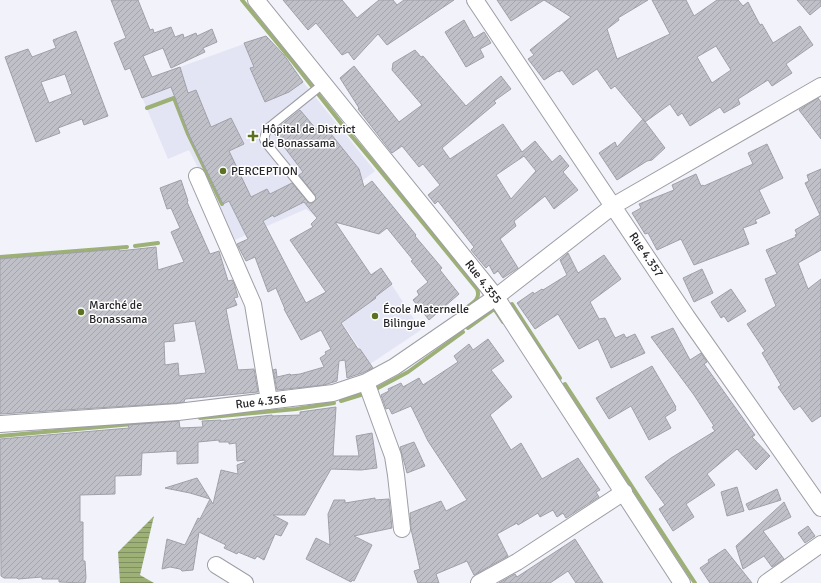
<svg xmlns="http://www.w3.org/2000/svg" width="821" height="583" viewBox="0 0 821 583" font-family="Signika,sans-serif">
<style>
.built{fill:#e4e5f4}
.water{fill:url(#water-rules)}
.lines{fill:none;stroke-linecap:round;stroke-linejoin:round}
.stream{stroke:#9db076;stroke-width:4}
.building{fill:url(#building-hatch);stroke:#a0a0a8;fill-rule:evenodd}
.lane-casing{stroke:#9e9ea6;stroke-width:10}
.street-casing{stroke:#9e9ea6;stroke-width:18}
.lane{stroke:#fff;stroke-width:8}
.street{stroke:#fff;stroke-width:16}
.poi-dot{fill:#5c7223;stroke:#fff;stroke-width:1.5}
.labels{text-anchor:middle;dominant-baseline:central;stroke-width:3;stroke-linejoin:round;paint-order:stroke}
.poi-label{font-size:12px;fill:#27272b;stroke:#fff;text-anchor:start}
.street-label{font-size:12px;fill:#27272b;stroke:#fff}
</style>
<defs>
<pattern id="water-rules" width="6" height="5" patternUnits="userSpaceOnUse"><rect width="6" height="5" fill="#9db076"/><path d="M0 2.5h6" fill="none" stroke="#808f61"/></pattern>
<pattern id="building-hatch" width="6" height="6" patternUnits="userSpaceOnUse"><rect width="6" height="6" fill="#c0c0c8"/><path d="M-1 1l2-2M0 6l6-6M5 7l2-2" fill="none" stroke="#a5a5ac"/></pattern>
</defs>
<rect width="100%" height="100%" fill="#f2f2fb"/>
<path class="built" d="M266 36 375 171 316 217 306 209 235 240 224 220 189 150 168 159 136 83Z
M381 268 421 330 370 364 330 305Z"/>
<path class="water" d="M154 516 140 575 154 583H120L118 552Z"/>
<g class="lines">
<path class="stream" d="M242 0 293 62 344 127 374 163 477 289C481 299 473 303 466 308
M147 108 174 98 188 134 222 204
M135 246 158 243
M0 257 127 247
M512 304 560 378
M468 328 493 310H495L503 322
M565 384 695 583
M376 389 408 372 463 332
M341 401 367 393
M200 418 296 409 334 403
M0 436 177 420"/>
</g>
<path class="building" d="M111 0H138L150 30 153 29 154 33 171 27 175 37 183 34 184 38 196 33 197 36 212 29 217 42 203 48 205 52 171 68 163 48 143 56 152 77 180 67 188 93 196 90 211 127 231 118 244 144 229 151 251 197 267 189 270 194 292 183 309 203H312L316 200 315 195 299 175 303 172 273 132 300 110 316 129 323 124 359 169 364 187 372 181 416 235 415 236 442 268 440 270 459 294 429 320 413 300 419 295 417 291 428 282 411 261 413 260 387 228 379 234 335 222 371 275 381 268 392 284 375 297 376 298 341 323 358 349H360L373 368 362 373 347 378 345 360 339 361 337 381 324 385 277 390 273 370 276 369 277 377 290 374 291 375 300 374 324 367 320 358 326 354 325 352 331 349 321 330 301 340 284 309H285L276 288 268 292 255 257 246 261 237 244 248 239 229 201 223 204 190 137 171 87 142 98 130 68 125 70 114 43 126 38ZM304 202 317 218 311 224 313 227 290 240 326 292 306 303 300 292 263 221 273 215 274 217Z
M283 0H342L357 18 379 0H393L397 5 404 0H454L387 45 378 34 354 60 348 52 342 55 316 23 308 30Z
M497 0H648L618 18 619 20 607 29 617 59 670 34 652 0H686L694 16 717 0H738L743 6 748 2 760 25 762 24 773 43 800 26 813 45 786 64 792 73 772 86 768 80 738 99 740 104 724 113 720 107 690 126 682 113 678 116 670 104 645 122 615 86 611 89 597 69 573 85 562 70 559 72 558 71 544 80 528 59 534 55 530 50 571 17 544 0 511 21ZM716 46 731 70 712 83 697 57Z
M797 0H821V6L810 15Z
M464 20 474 38 484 32 491 43 480 49 484 57 466 67 445 32Z
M76 31 108 116 84 125 82 119 58 128 60 133 36 142 5 57 28 49 32 57 56 48 53 40ZM65 74 72 94 49 103 41 82Z
M266 36 284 55 303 82 289 92 265 102 250 68 254 67 244 43Z
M415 50 421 57 423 56 466 106 501 76 511 89 494 101 496 103 442 148 450 159 503 124 522 152 535 141 552 162 560 155 569 166 563 172 578 190 554 209 545 196 514 221 516 226 500 239 518 268 503 278 498 271 494 274 489 265 486 268 471 250 474 247 438 201 435 204 428 195 440 185 423 164 419 167 402 146 392 153 358 109 359 108 340 78 354 66 399 122 422 105 392 70 393 63ZM524 156 536 171 511 199 496 175Z
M818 98 821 102V139L799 110Z
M643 119 665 148 652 160 647 161 617 180 599 153 615 142 617 147Z
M767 144 783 178 759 190 770 213 755 220 757 223 743 228 749 244 694 265 681 239 657 250 648 233 645 234 632 213 641 208 639 204 674 190 672 185 696 174 701 186 703 185 704 186 753 164 748 153Z
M821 169V250L798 263 808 289 821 279V416L812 422 800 406 794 410 778 387 781 385 762 353 765 351 747 324 776 306 765 279 777 274 766 250 796 237 795 235 797 234 795 230 820 215 805 183 809 181 807 175Z
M181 180 188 201 187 202 210 254 219 251 228 281 232 280 234 283 238 297 234 298 237 305 226 309 238 370 254 369 258 392 185 399 184 402 177 403 0 414V259L119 249V251L156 247 158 270 184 262 171 232 180 228 171 208 167 209 160 188ZM195 321 206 373 179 376 178 363 165 365 164 342 175 341 173 324Z
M568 253 578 273 604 255 621 279 590 302 599 319 605 318 615 338 624 334 626 338 635 334 645 353 611 368 598 339 579 349 558 314 535 329 517 303 533 292 534 294 542 289 543 290 567 275 560 260Z
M702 269 713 293 694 302 683 278Z
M731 289 746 311 728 322 724 316 721 318 711 302Z
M673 328 690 360 701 353 707 362 704 364 755 435 752 437 770 456 756 470 737 449 707 474 715 485 686 504 694 517 673 531 659 509 665 505 645 477 671 458 715 431 712 427 714 426 694 395 651 337Z
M488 339 504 361 491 370 512 397 490 415 511 450 521 443 542 479 578 458 600 490 596 492 599 497 566 518 563 513 557 517 553 510 540 517 538 513 518 525 517 523 497 534 508 556 474 575 467 561 436 574 439 583H418L414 571 420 569 411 529 410 513 441 501 446 511 467 500 428 441 411 406 392 414 389 408 386 409 381 395 389 391 388 389 401 383 403 387 419 378 423 385 458 362 454 356 469 344 473 350Z
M652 366 676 407 675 408 676 410 665 417 671 428 649 440 631 406 609 419 596 398Z
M336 407 333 456H359L356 436 372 433 377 468 361 470 331 469 305 515H273L288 523 281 536 275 534 264 560 257 556 255 559 238 552 237 554 224 548 226 545 199 532 193 570 182 571 180 569 170 567 162 569 167 539 185 545 198 518 200 519 210 499 213 504 221 470 238 474 237 465 245 462V460L237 461 236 443 229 444V442H219V440L198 442V463L177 464V451L142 453 141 475 115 476V494L80 495V522H83V561H85L86 578 85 583 59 582V579H42V577L18 579 17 578H4L1 576 0 439 129 428 128 425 179 421 180 428 203 427 202 421 221 420V421L272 415V416L300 415V412Z
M414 442 425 466 407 473 400 447Z
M197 478 210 499 190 493 165 488Z
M737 487 744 511 727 516 721 492Z
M777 489 781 500 749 510 746 504Z
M375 498V500L389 499 392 528 354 536 372 545 354 581 352 580 351 582 306 559 316 538 330 545 328 514 334 500H345V503Z
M784 502 791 517 763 531 784 559 772 567 764 556 743 569 736 546Z
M808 526 815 536 805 543 798 533Z
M575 539 603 583H576L568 571 550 583H499L515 574 517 577Z
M725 549 752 583H710L700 568 709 562 708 560Z"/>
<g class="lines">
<g class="lane-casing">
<path id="lane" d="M311 198 266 143 264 139 267 129 323 84"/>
</g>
<g class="street-casing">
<path id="street" d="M256 0 496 297 682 583
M475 0 687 317 821 508
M197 176 253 304 269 401
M366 382 393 456 396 475 402 529
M0 424 178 412 333 393 366 382 394 367 496 297 613 206 821 86
M216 565 245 583
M479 583 517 562 624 492
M766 583 821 544"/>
</g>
<use href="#lane" class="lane"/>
<use href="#street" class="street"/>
</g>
<g class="poi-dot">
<path d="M251 130h4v4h4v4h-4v4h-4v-4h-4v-4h4z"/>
<circle cx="223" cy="171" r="4"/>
<circle cx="81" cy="312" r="4"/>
<circle cx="375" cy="316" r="4"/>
</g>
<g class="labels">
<g class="poi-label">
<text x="262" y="129">Hôpital de District<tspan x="262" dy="14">de Bonassama</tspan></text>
<text x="231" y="171">PERCEPTION</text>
<text x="89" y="305">Marché de<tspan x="89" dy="14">Bonassama</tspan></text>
<text x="383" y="309">École Maternelle<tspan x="383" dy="14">Bilingue</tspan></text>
</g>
<g class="street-label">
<text transform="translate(646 255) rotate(56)">Rue 4.357</text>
<text transform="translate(483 282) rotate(52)">Rue 4.355</text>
<text transform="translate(261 402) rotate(-7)">Rue 4.356</text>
</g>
</g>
</svg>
